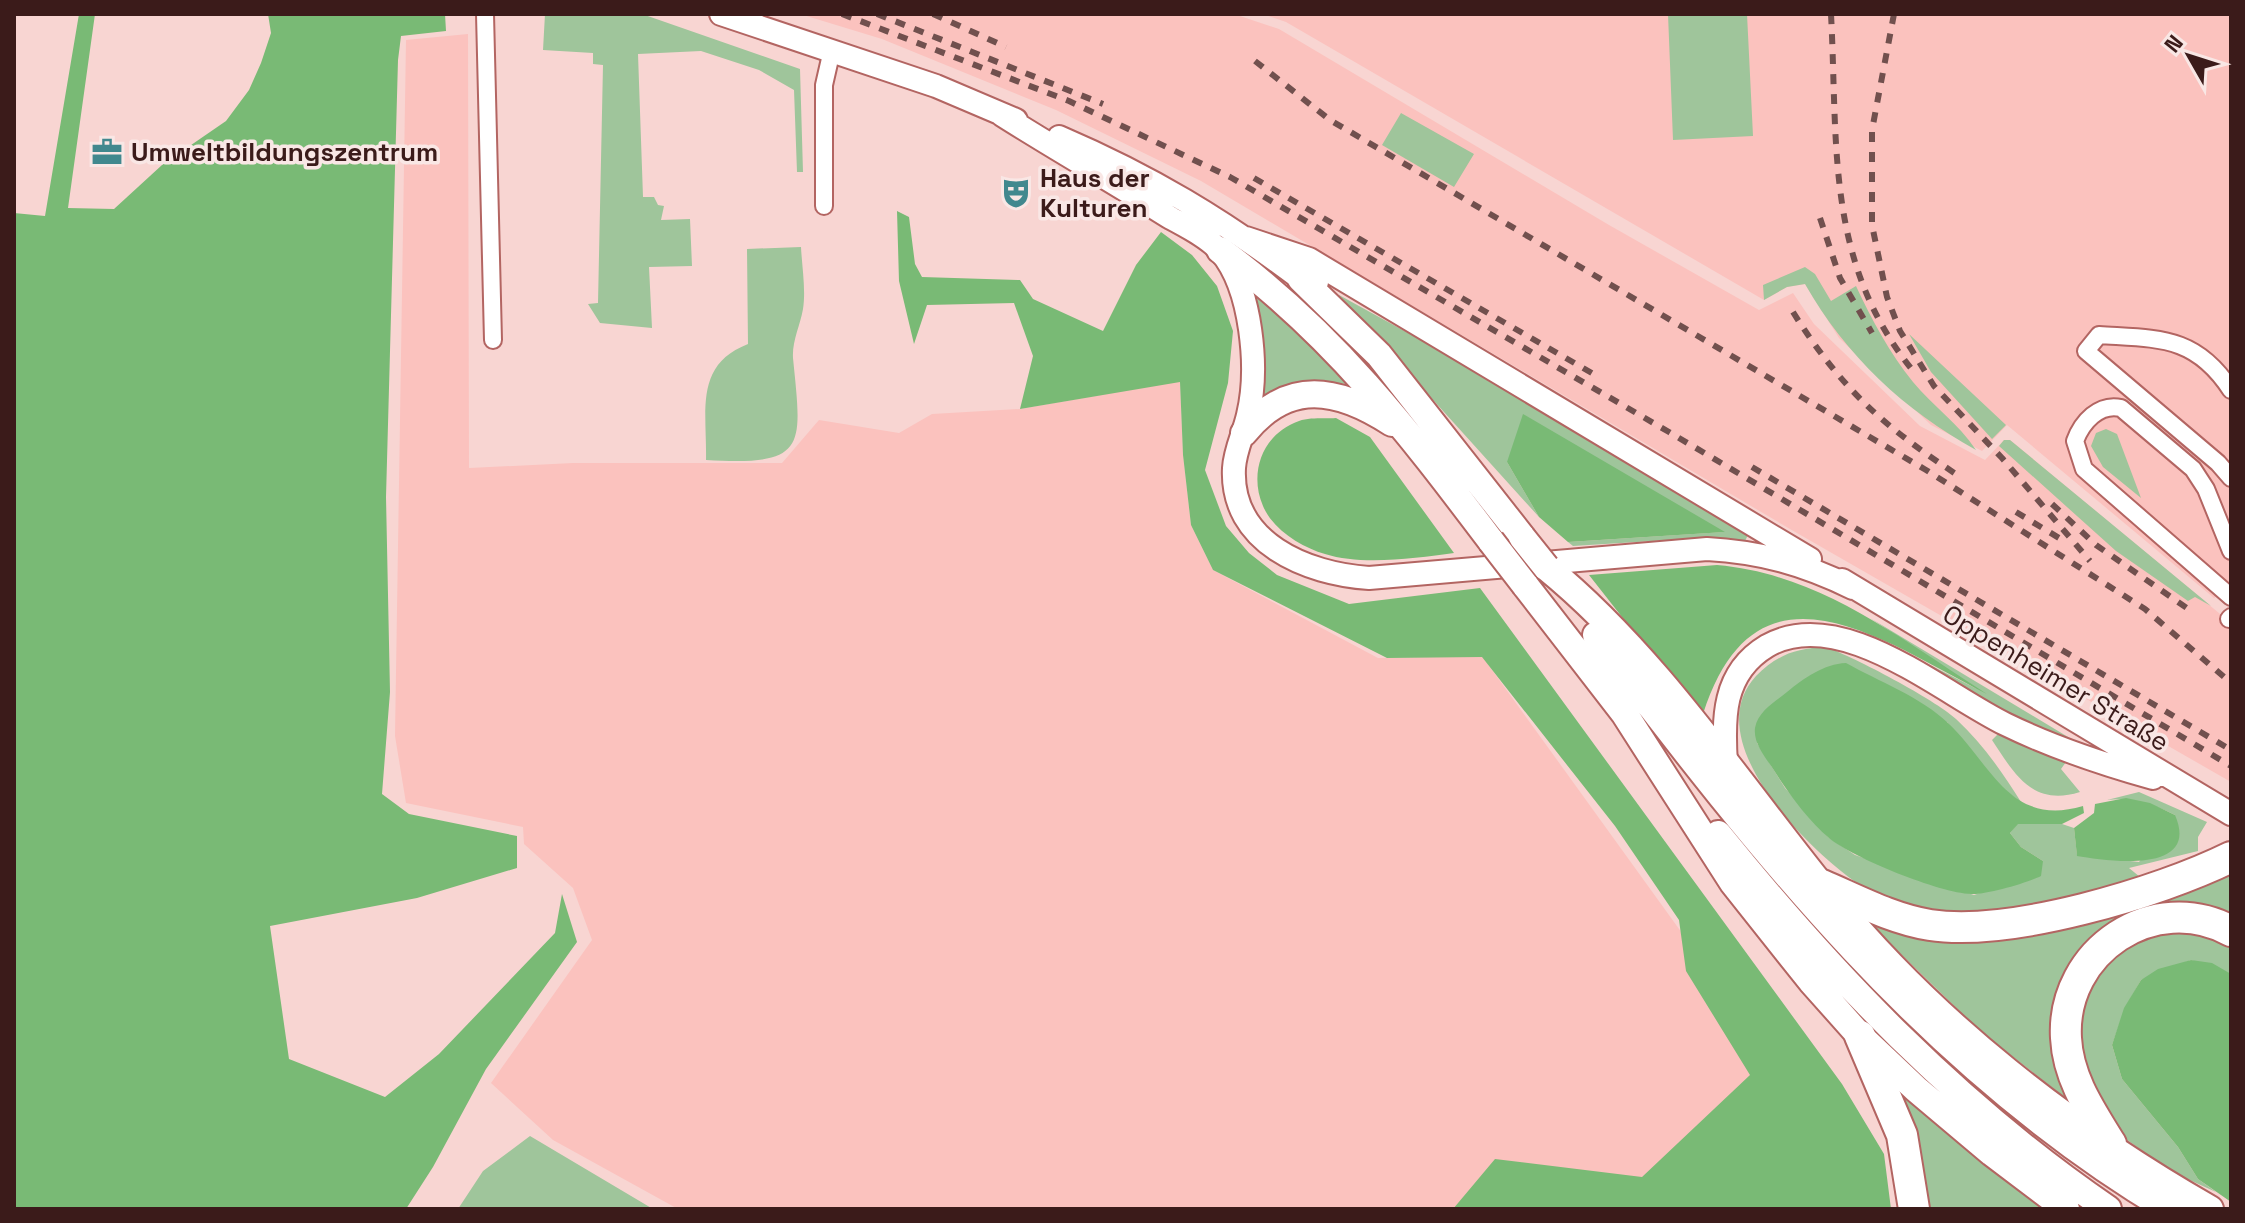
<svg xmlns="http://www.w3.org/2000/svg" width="2245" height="1223" viewBox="0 0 2245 1223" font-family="'Space Grotesk',sans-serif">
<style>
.built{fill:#fbc2be}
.green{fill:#9fc59b}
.forest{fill:#79ba75}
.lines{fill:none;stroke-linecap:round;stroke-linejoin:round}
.minor-casing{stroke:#b36562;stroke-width:20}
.secondary-casing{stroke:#b36562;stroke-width:26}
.trunk-casing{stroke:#b36562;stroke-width:30}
.motorway-casing{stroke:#b36562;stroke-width:34}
.minor{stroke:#fff;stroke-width:16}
.secondary{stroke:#fff;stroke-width:22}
.trunk{stroke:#fff;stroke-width:26}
.motorway{stroke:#fff;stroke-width:30}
.rail{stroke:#71504e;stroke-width:6;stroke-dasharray:10 10;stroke-linecap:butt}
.trunk-bridge-casing{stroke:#b36562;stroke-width:30;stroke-linecap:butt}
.trunk-bridge{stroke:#fff;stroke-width:26}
.labels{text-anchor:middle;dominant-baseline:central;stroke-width:7;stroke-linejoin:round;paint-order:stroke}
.poi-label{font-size:26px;font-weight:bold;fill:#3b1b1a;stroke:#f9e7e5;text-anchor:start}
.street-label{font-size:26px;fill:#3b1b1a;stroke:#f9e7e5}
</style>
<rect width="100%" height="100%" fill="#f8d5d2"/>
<path class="built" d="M800 14H1234L1279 29 1609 225 1759 310 1793 293 1814 324 1920 426 1985 460 2004 440H2010L2231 623V782L1790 529 1201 181 1056 110 882 39Z
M1263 14H2231V589L2214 598 2007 425 1982 451 1931 425 1839 338 1805 284 1787 287 1764 300 1286 22Z
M468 34 469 468 573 463H782L819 420 899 433 932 414 1020 409 1180 381 1183 455 1191 525 1213 570 1378 658 1482 656 1796 1091 1651 1209H678L553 1140 491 1083 592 940 573 888 524 844 523 827 406 803 395 736 406 40Z"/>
<path class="green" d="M545 14H642L800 69 803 172H797L794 90 759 70 701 51 638 54 643 197H654L658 205 664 206 661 220 690 219 692 266 649 267 652 328 600 323 588 304 598 303 603 65 593 64V53L543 50Z
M1668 14H1747L1753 136 1673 140Z
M1401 113 1474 154 1454 187 1382 145Z
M801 247C802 267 806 290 803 309 800 326 792 341 793 358 802 448 808 466 706 460 707 411 694 365 748 344L747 249Z
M1805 267 1815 274 1831 301 1856 286C1872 320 1889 352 1913 382 1933 406 1958 423 1976 450 1904 410 1846 356 1805 284L1787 287 1764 300 1763 285Z
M1254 292 1280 312 1351 384 1304 382 1259 401 1250 294Z
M1339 295 1470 367 1749 533 1745 541 1701 538 1573 546 1568 542 1724 532 1507 462 1539 517 1397 360 1336 299Z
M1909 334 2006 425 1992 439 1931 372Z
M2106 429 2117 434 2141 498 2103 467 2091 446 2096 433Z
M2004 440H2010L2211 606 2195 597 2188 601 2116 551 1999 446Z
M1870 618 2073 740V743L2008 715 1856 627 1977 689Z
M1826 647C1856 658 1934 699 1956 719 1982 743 2003 773 2021 802L1996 784 1947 722 1757 743 1785 788 1828 837 1855 855 1974 895 1995 888 2043 861 2021 847 2010 833 2017 824H2062L2074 828 2077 855 2139 862 2175 815C2152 804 2133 797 2107 800L2139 792 2207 822 2198 837V851L2129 868 2140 877C2087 892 2035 908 1980 912 1968 913 1955 916 1943 914 1916 909 1886 902 1863 887 1811 853 1696 741 1756 676 1777 655 1796 648 1826 647Z
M1999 733 2066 762 2061 769 2080 792C2033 807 2015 775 1992 740Z
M2231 872V920L2226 917 2082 955 2071 1097 2067 1099 1981 1032 1871 925 1938 941H1989L2036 932Z
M2196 928 2231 942V974L2191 960 2141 980 2125 1008 2112 1045 2122 1079 2178 1147 2198 1179 2216 1192 2172 1172 2123 1137 2083 1078 2078 1005 2121 943Z
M1902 1091 2047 1209H1922L1898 1092Z
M530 1136 653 1209H458L483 1171Z"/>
<path class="forest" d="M79 14H95L68 208 114 209 162 165 226 121 249 90 261 63 271 33 268 14H445L446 31 401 36 398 60 386 497 390 692 382 794 409 814 517 836V868L417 898 270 926 289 1059 385 1097 439 1054 555 933 562 894 577 942 486 1069 433 1167 406 1209H14V213L45 216Z
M897 211 909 217 915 264 922 277 1020 280 1033 299 1103 331 1136 265 1161 232 1192 255 1217 286 1233 331 1228 383 1205 470 1226 526 1249 553 1277 575 1349 604 1480 588 1842 1084 1884 1154 1891 1209H1453L1495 1159 1642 1177 1750 1075 1686 971 1679 920 1615 826 1482 657 1387 658 1213 570 1191 525 1183 455 1180 382 1020 409 1033 356 1014 303 927 305 914 344 899 281Z
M1523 414 1725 532 1568 542 1539 517 1507 462Z
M1336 418 1370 437 1454 553C1416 558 1362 566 1325 554 1302 547 1273 530 1263 506 1248 471 1264 433 1299 421 1310 417 1325 419 1336 418Z
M1717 565C1821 574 1902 640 1987 694 1883 641 1757 546 1703 714L1699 715 1589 575Z
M1846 663C1878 681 1921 697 1948 723 1991 763 2009 828 2083 806L2084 813 2062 824H2018L2010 833 2021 847 2043 861 2041 876C2027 883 1986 895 1971 894 1940 893 1853 858 1829 838 1809 821 1789 794 1775 772 1767 759 1753 744 1755 728 1758 711 1775 702 1787 692 1804 678 1824 664 1846 663Z
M2126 798 2150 803 2175 815C2201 875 2107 861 2077 856L2074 828 2094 813 2095 804Z
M2191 960 2212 963 2231 974V1202L2198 1179 2178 1147 2122 1079 2112 1045 2124 1008 2141 980 2158 969Z"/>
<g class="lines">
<g class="minor-casing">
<path id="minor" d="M485 14 493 340
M824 206V85L832 50
M2231 390C2195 335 2158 339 2099 335L2086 351 2218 463 2231 478
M2231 551 2206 489 2193 469 2121 408C2099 403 2082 422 2075 441L2084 469 2231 597
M2229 619 2231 617"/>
</g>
<g class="secondary-casing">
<path id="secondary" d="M721 14 936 86 1016 120
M1002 115C1057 150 1114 182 1169 217 1185 226 1208 237 1220 251 1252 288 1259 369 1248 415 1244 433 1235 450 1234 468 1230 543 1307 574 1369 578L1707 549C1761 552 1804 564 1853 588
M1059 137C1150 176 1223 220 1301 279L1317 282
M1246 238 1309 259 1810 559
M1842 580 2231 814
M1726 764C1723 719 1722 673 1767 646 1840 604 1940 692 2005 724 2052 747 2103 764 2153 778"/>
</g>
<g class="trunk-casing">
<path id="trunk" d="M1220 250C1334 334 1407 430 1491 541
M1301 279 1379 355 1522 537
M1244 433C1288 378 1338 388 1392 423
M1546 567C1658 658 1742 789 1833 900 1936 1025 2070 1129 2210 1209
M1525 585 1624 713 1733 883 1811 981 1860 1036 1916 1089 1992 1153 2066 1209
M1596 635C1761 852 1929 1067 2168 1209
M1718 834C1833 976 1957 1106 2108 1209"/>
</g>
<g class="motorway-casing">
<path id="motorway" d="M1822 885C1857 900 1892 919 1930 925 2010 937 2158 893 2231 857
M1860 1036 1902 1135 1914 1209
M2111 1144C2090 1110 2068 1078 2066 1038 2061 951 2154 889 2231 931"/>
</g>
<use href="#minor" class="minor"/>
<use href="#secondary" class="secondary"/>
<use href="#trunk" class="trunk"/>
<use href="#motorway" class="motorway"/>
<path class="rail" d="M842 14 1069 101 1230 177 1669 432 2231 766
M877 14 1103 104
M933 14 1006 47
M1831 14C1838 146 1825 263 1914 372
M1894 14 1872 130V225L1887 297 1900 331 1934 386 2002 458 2090 561
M1255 61 1330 120 1926 470 2145 609 2231 683
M1254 178 1597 376
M1820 218 1840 278 1872 333
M1793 312C1842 390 1884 427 1962 478
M1752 467 2231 750
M2052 504 2096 545 2194 613
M2016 512 2064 541"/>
<g class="trunk-bridge-casing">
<path id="trunk-bridge" d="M1522 537 1546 567
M1491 541 1525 585"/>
</g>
<use href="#trunk-bridge" class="trunk-bridge"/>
</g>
<defs>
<g id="office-bare" transform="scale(2.4)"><path d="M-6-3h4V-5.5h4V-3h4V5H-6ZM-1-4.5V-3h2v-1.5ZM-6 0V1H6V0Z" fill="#41888e" stroke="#f9e7e5" stroke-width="2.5" paint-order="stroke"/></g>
<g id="theatre-bare" transform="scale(2.4)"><path d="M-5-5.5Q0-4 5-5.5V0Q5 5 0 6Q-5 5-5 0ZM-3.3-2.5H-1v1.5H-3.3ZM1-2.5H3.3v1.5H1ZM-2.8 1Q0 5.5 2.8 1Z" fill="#41888e" stroke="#f9e7e5" stroke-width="2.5" paint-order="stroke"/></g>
</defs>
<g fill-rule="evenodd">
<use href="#office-bare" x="107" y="152"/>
<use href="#theatre-bare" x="1016" y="193"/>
</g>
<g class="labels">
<g class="poi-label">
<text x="131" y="152">Umweltbildungszentrum</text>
<text x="1040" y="178">Haus der<tspan x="1040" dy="30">Kulturen</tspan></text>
</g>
<g class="street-label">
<text transform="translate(2056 678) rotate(31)">Oppenheimer Straße</text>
</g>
</g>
<rect width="2245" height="1223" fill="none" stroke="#3b1b1a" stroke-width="32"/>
<g transform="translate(2189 56) rotate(309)" stroke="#f9e7e5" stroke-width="6" paint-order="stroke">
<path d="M0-6L14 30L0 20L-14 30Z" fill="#3b1b1a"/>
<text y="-12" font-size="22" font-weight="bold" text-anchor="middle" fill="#3b1b1a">N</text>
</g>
</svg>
